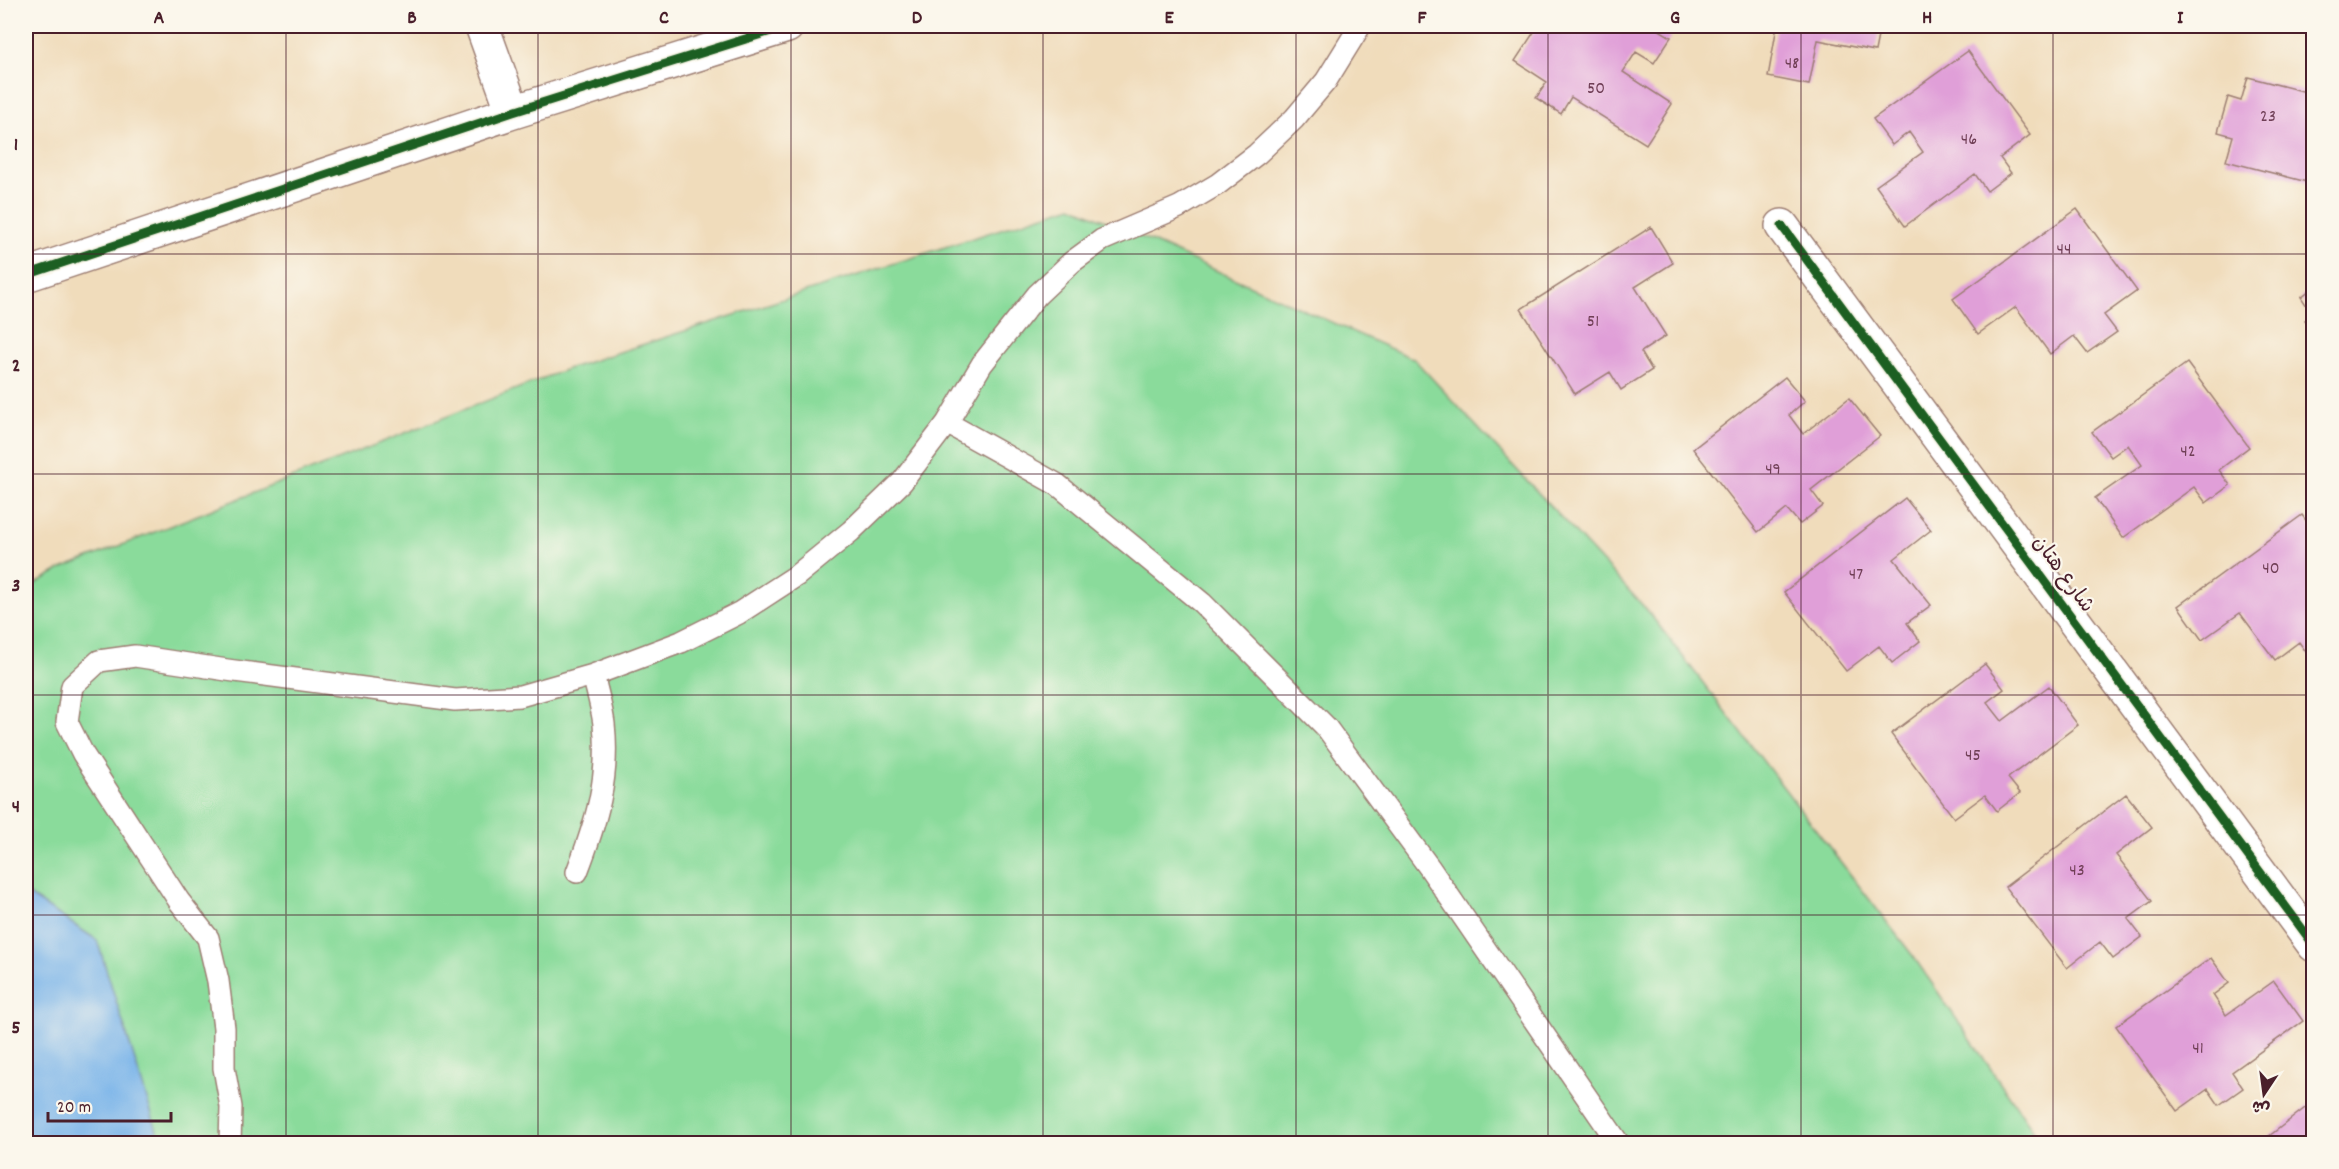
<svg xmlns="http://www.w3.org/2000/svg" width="2339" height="1169" viewBox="0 0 2339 1169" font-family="Dekko,'Playpen Sans Arabic',sans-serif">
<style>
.green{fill:#8adb9b;stroke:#6a7d63;stroke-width:1.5}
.water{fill:#78b3e9;stroke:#61698a;stroke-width:1.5}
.building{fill:#e09fd8}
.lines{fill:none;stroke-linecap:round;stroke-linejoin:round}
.lane-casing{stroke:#9d7e73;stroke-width:24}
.street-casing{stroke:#9d7e73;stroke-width:36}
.lane{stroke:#fff;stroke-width:21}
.street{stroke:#fff;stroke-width:33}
.cycleway-casing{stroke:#fbf7ec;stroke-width:13}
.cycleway{stroke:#1b5e20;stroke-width:9}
.grid{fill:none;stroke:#4a1f2b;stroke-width:1.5;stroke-opacity:0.55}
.labels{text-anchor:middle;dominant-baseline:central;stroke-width:4.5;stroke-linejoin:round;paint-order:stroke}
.number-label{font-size:18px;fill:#703f56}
.street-label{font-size:21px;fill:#4a1f2b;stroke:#fbf7ec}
.neatline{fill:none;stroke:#4a1f2b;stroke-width:2}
.grid-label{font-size:20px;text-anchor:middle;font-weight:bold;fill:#4a1f2b}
</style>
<rect width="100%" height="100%" fill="#fbf7ec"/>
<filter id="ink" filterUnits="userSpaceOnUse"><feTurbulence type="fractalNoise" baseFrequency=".0167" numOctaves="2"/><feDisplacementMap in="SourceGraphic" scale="12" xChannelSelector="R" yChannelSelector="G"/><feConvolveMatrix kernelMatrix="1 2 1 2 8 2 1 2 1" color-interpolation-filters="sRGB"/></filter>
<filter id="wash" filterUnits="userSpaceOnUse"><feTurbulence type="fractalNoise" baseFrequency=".008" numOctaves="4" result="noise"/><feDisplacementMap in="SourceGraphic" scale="24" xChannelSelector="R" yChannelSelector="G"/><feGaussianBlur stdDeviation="1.35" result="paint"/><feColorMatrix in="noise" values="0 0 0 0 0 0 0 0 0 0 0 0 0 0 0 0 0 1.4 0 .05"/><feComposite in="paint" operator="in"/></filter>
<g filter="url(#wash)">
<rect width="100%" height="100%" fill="#f0dcbb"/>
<path class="green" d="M1072 206 1414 359 1647 610 1913 956 2042 1143H26V589L61 569 567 369Z"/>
<path class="water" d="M26 893 97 940 158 1134V1143H26Z"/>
<g id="blocks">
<path class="building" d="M1538 26H1653L1671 37 1654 63 1636 52 1623 72 1672 104 1646 144 1571 97 1561 114 1536 98 1547 82 1515 61Z
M1777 26H1880L1875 51 1818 40 1809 85 1768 77Z
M2290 26H2314V32Z
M1968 51 2030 135 2000 158 2011 173 1987 191 1975 174 1905 226 1876 186 1923 152 1909 132 1892 145 1873 119Z
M2248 77 2314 94V173L2311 183 2226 161 2233 136 2218 132 2228 97 2241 101Z
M2077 209 2137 291 2104 315 2117 332 2087 353 2074 336 2050 354 2016 307 1978 334 1953 299Z
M1651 227 1673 263 1635 287 1666 336 1641 352 1652 370 1621 390 1610 372 1575 394 1521 309Z
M2314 287V331L2305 320 2313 315 2301 297Z
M2187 363 2249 447 2219 470 2230 485 2206 503 2194 487 2123 538 2095 498 2142 465 2128 445 2111 457 2092 432Z
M1785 377 1805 401 1789 415 1803 434 1849 398 1880 436 1811 490 1823 506 1800 524 1787 509 1758 532 1693 449Z
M1905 498 1931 530 1894 559 1931 605 1907 623 1920 641 1892 663 1879 646 1846 671 1784 592Z
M2302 515 2314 531V658L2312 660 2299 642 2275 660 2240 613 2202 640 2178 606Z
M1985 664 2004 689 1987 702 2002 721 2049 686 2078 725 2008 778 2020 793 1997 811 1985 795 1954 818 1891 734Z
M2126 794 2152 827 2116 855 2152 901 2128 919 2142 937 2113 959 2100 942 2067 968 2005 887Z
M2211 958 2229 983 2213 995 2226 1015 2274 981 2303 1021 2232 1072 2243 1088 2219 1105 2208 1089 2177 1111 2116 1026Z
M2314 1101V1144H2259Z"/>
</g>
</g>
<g filter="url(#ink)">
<use href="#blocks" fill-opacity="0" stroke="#9d7e73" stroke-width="1.5"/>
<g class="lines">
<g class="lane-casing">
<path id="lane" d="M947 423 1058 485 1202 603 1326 727 1429 867 1619 1144
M577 872C596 823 610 778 604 724 602 708 597 691 593 675
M230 1144 231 1107 224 1068V1028L218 981 208 938 179 901 83 754 67 722 72 686 99 661 135 656 227 670 455 700 520 696 593 675 681 642 739 613 796 576 851 531 902 482 947 423 982 364 1037 295 1072 262 1102 240 1179 207 1218 184 1257 154 1294 119 1326 81 1360 26"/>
</g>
<g class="street-casing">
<path id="street" d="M482 26 513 112
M1782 226 2314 945
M26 275 513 112 787 26"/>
</g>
<use href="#lane" class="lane"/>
<use href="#street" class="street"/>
<g class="cycleway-casing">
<path id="cycleway" d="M1782 226 2314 945
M26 275 513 112 787 26"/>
</g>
<use href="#cycleway" class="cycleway"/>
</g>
</g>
<path class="grid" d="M286 26V1144M538 26V1144M791 26V1144M1043 26V1144M1296 26V1144M1548 26V1144M1801 26V1144M2053 26V1144M26 254H2314M26 474H2314M26 695H2314M26 915H2314"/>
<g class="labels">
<g class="number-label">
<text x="1792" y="64">48</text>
<text x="1596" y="89">50</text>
<text x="2268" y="117">23</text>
<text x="1969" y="140">46</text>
<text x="2064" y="250">44</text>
<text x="1593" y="322">51</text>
<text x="2188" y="452">42</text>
<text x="1773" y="470">49</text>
<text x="2271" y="569">40</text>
<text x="1856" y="575">47</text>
<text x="1973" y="756">45</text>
<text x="2077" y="871">43</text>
<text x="2198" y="1049">41</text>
</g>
<g class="street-label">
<text transform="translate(2062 575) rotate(54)">شارع هتان</text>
</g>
</g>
<rect width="2339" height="1169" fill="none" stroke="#fbf7ec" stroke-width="66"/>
<g transform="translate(2264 1094) rotate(193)" stroke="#fbf7ec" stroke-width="4.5" paint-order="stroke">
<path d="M0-4.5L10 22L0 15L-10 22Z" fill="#4a1f2b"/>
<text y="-9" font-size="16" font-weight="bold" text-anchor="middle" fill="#4a1f2b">ش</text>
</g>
<path d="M48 1112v9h123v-9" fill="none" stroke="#4a1f2b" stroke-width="3"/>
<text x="57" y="1112" font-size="18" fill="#4a1f2b" stroke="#fbf7ec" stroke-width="4.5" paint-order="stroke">20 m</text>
<rect x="33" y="33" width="2273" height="1103" class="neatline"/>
<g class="grid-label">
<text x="159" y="23">A</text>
<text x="412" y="23">B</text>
<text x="664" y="23">C</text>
<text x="917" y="23">D</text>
<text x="1169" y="23">E</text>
<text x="1422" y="23">F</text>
<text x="1675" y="23">G</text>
<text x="1927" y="23">H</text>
<text x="2180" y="23">I</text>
<text x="16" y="150">1</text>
<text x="16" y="371">2</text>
<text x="16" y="591">3</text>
<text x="16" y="812">4</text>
<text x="16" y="1033">5</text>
</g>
</svg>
